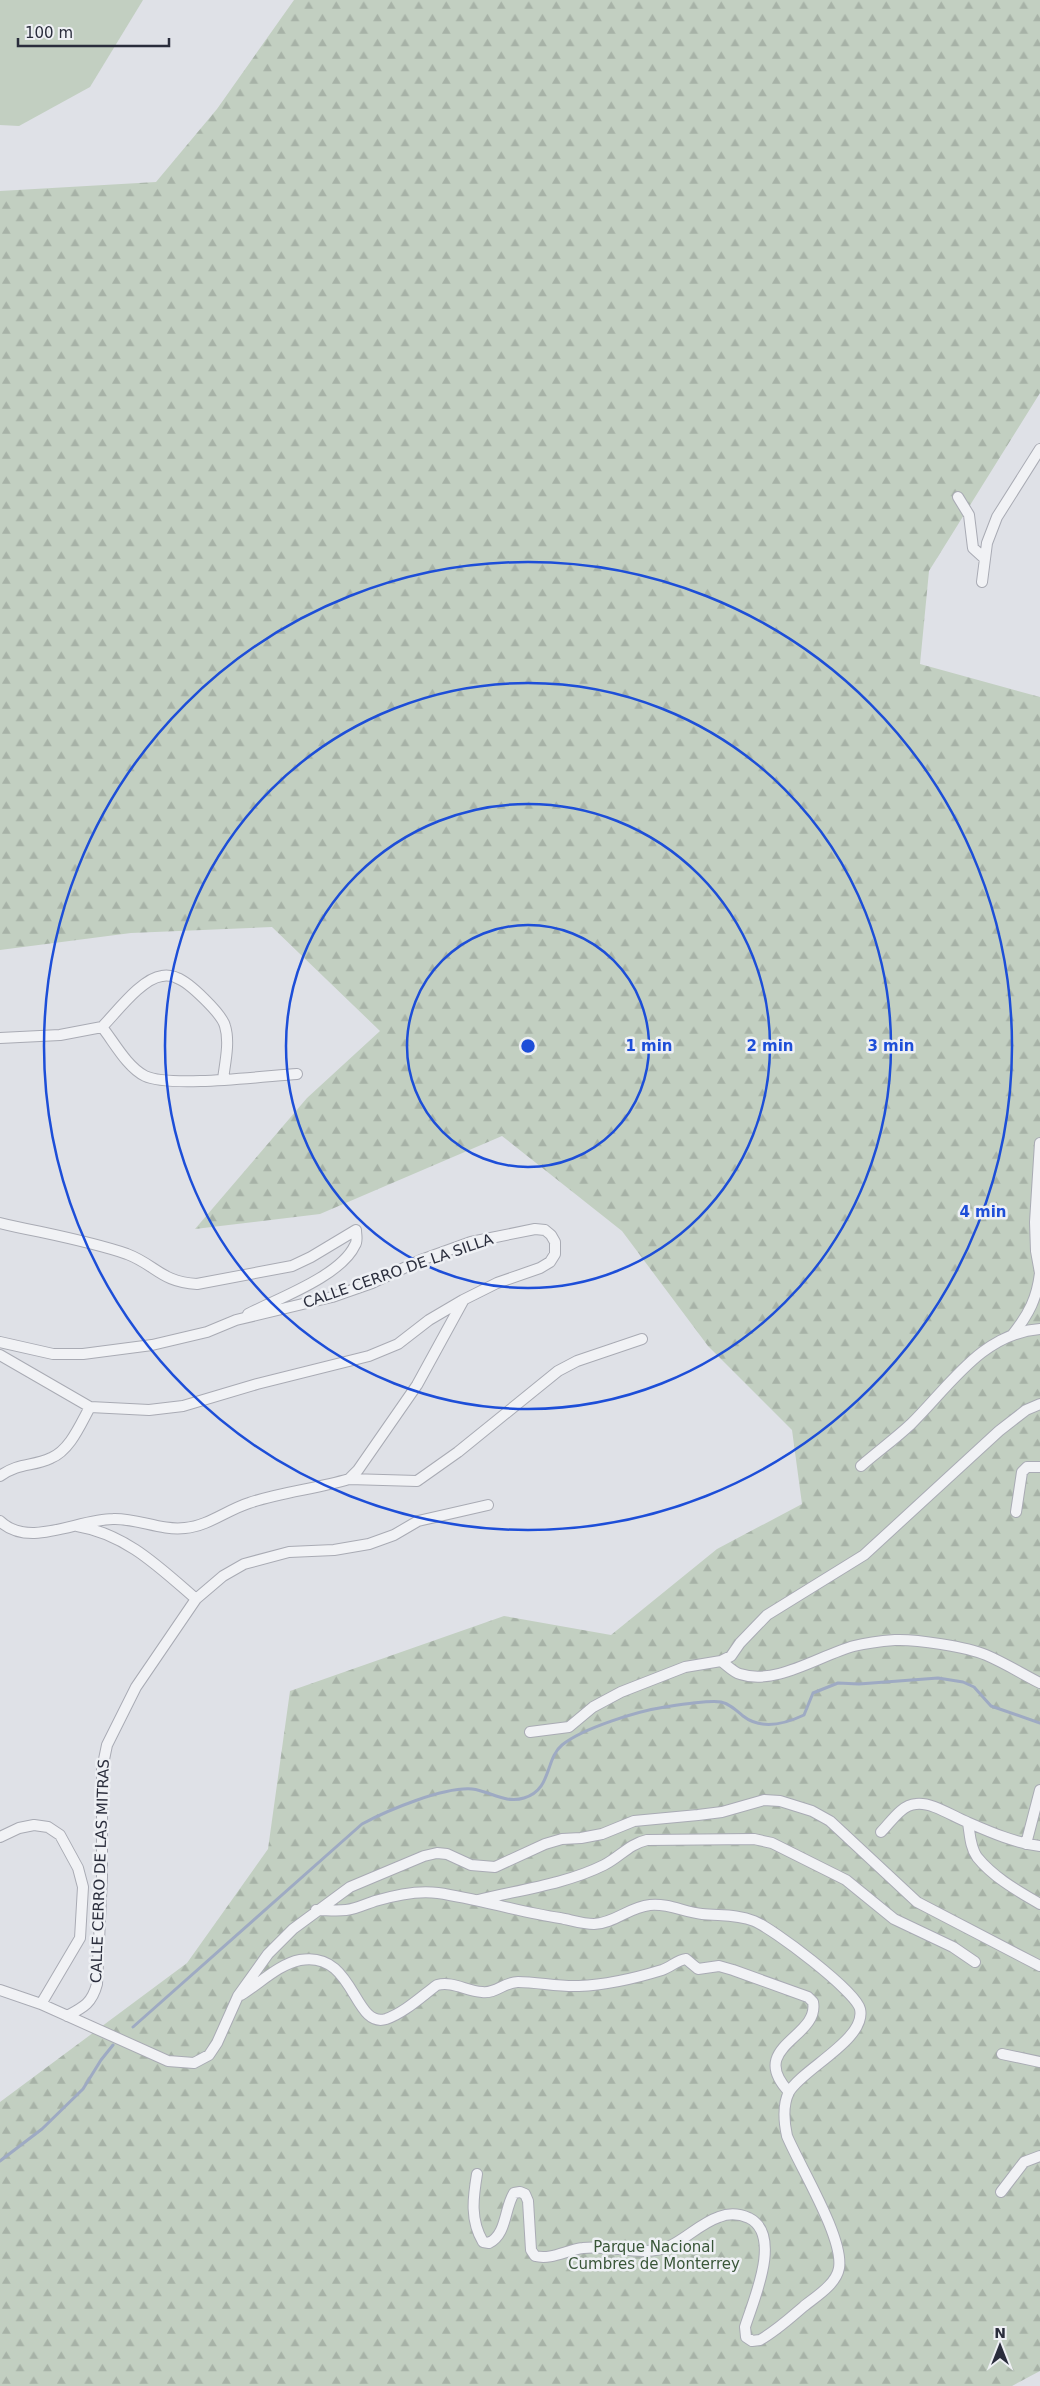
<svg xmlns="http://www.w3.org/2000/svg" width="1040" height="2386" viewBox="0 0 1040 2386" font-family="'DejaVu Sans',sans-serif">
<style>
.green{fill:#c2cfc1}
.forest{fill:url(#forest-firs)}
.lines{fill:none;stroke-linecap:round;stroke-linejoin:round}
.stream{stroke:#9eaac3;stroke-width:3}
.minor-casing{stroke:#a9abb4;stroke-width:12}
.minor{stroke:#f1f2f5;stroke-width:10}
.ring{fill:none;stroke:#1d4ed8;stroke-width:2.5}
.labels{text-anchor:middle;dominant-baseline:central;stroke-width:5;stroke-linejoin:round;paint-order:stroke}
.street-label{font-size:15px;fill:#2a2d3c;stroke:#eef0f4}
.park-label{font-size:15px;fill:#395638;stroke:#eef0f4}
.centre{fill:#1d4ed8;stroke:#eef0f4;stroke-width:2.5}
.ring-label{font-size:15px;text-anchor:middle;font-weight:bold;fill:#1d4ed8;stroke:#eef0f4;stroke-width:5;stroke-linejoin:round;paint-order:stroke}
</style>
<defs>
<pattern id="forest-firs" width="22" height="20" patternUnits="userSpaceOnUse" patternTransform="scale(1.25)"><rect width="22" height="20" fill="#c2cfc1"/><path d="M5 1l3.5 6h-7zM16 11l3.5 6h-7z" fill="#a7b2a7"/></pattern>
</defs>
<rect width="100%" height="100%" fill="#dfe1e7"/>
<path class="green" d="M0 0H143L90 87 19 126 0 125Z"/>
<path class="forest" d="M294 0H1040V393L929 571 920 664 1040 697V2371L1012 2386H0V2102L187 1963 268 1849 290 1691 504 1616 611 1635 717 1549 802 1504 792 1430 708 1346 622 1231 502 1136 320 1214 195 1229 307 1098 380 1031 272 927 131 933 0 950V191L156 182 217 109Z"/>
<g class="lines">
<path class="stream" d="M133 2027 362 1824C388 1810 443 1787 472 1789 490 1791 505 1804 524 1798 552 1790 545 1759 562 1745 583 1728 638 1711 665 1707 678 1705 708 1700 721 1702 730 1704 736 1710 743 1716 761 1730 785 1724 804 1715L813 1693 838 1683 859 1684 938 1678 963 1682 974 1687 991 1706 1040 1723
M0 2161 42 2129 83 2089 101 2060 113 2045"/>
<g class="minor-casing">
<path id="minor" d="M958 497 969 515 973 548 984 558
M982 582 987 543 997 517 1040 449
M102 1027C116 1013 142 978 162 976 167 975 174 976 177 978 189 982 222 1014 225 1026 230 1042 225 1063 223 1079
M0 1038 60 1035 102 1027C114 1042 127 1067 145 1076 170 1088 265 1076 297 1074
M1040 1143 1035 1222 1036 1251 1040 1273
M0 1223C42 1233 86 1240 127 1254 156 1265 161 1282 197 1284L292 1266 311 1257 356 1230C356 1235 358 1241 355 1245 341 1276 277 1299 248 1314
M1013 1334C1029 1314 1037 1298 1040 1273
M0 1342 53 1354H83L152 1345 207 1332 236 1320 332 1297 372 1283 421 1260 471 1242 535 1229 545 1230 551 1235 555 1242V1254L550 1262 540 1268 497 1283 463 1300 429 1320 398 1344 369 1356 257 1384 183 1406 149 1410 90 1407 0 1355
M861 1466C877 1452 895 1439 911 1424 949 1387 982 1333 1040 1329
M0 1476C20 1462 32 1467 51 1458 70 1450 80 1425 90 1407
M349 1479 417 1481 458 1452 558 1371 577 1361 642 1339
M1016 1512 1022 1472 1027 1467H1040
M0 1521C29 1549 78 1519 113 1519 137 1518 161 1531 185 1528 208 1526 227 1510 249 1503 281 1492 316 1489 349 1479L358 1470 417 1385 463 1301
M77 1526C126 1534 159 1567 196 1599
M721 1661C727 1665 733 1672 740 1674 776 1686 820 1655 854 1646 866 1643 882 1641 895 1640 916 1639 967 1647 986 1655 1005 1663 1022 1674 1040 1683
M530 1732 569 1727 593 1707 621 1692 685 1667 721 1661 731 1656 740 1643 767 1615 864 1555 999 1431 1026 1410 1040 1404
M968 1823C970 1834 970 1847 977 1857 994 1878 1018 1891 1040 1904
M881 1832C891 1822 901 1805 916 1804 932 1802 952 1816 967 1822 990 1832 1015 1843 1040 1846
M0 1837 19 1828 34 1825 48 1827 60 1835 78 1868 83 1887 80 1938 41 2004
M1026 1844 1040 1790
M478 1900C519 1890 566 1884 604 1865 620 1857 629 1844 647 1840L754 1839 772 1843 846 1880 894 1919 953 1947 975 1962
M316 1910C326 1910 337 1911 346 1910 356 1909 366 1904 375 1901 395 1895 418 1890 438 1893 479 1899 519 1912 560 1918 571 1920 583 1924 594 1924 615 1923 629 1907 650 1905 668 1903 684 1912 702 1914 719 1916 737 1914 754 1921 772 1928 856 1991 860 2009 867 2039 802 2069 789 2092 782 2106 784 2122 787 2136 800 2167 844 2238 839 2268 836 2285 815 2297 803 2307 789 2319 776 2331 760 2340L752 2341 746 2337 745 2327C753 2301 783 2235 749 2218 740 2214 729 2213 719 2217 701 2223 687 2238 670 2246 643 2258 611 2244 583 2248 566 2250 552 2260 535 2256L531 2250 528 2201 525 2194 520 2192 514 2193C504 2209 507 2234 489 2243L483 2242C470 2220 473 2198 477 2174
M0 1990 41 2004 168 2061 194 2063 209 2055 217 2043 238 1996 268 1954 293 1929 350 1887 424 1856 437 1853 447 1854 471 1865 495 1867 545 1844 562 1839 581 1838 602 1834 634 1821 698 1815 722 1812 764 1800 780 1801 812 1811 830 1821 917 1902 1040 1966
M241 1995C259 1984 279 1964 300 1960 355 1950 353 2029 386 2019 404 2013 422 1996 437 1985 453 1981 466 1991 482 1992 496 1994 504 1982 518 1982 538 1982 558 1987 579 1986 606 1985 636 1978 662 1970 671 1967 677 1960 686 1959L698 1969 719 1966 733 1970 808 1997 813 2002C820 2038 746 2046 789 2092
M67 2016C84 2007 92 2003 97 1984L102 1877V1769L107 1745 136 1687 196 1599 223 1576 244 1564 289 1552 334 1550 369 1544 394 1535 418 1521 488 1505
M1002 2054 1040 2062
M1001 2192 1024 2162 1040 2156"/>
</g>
<use href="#minor" class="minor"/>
</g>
<g class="ring">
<circle cx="528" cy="1046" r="121"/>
<circle cx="528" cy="1046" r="242"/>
<circle cx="528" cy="1046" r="363"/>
<circle cx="528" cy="1046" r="484"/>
</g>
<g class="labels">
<g class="street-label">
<text transform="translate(398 1271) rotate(-19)">CALLE CERRO DE LA SILLA</text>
<text transform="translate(100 1871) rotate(-88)">CALLE CERRO DE LAS MITRAS</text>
</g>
<g class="park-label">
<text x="654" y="2247">Parque Nacional<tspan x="654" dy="17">Cumbres de Monterrey</tspan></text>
</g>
</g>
<circle cx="528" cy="1046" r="8" class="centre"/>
<g class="ring-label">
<text x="649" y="1051">1 min</text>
<text x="770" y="1051">2 min</text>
<text x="891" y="1051">3 min</text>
<text x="983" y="1217">4 min</text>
</g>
<g transform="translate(1000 2346)" stroke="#eef0f4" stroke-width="4" paint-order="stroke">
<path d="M0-4L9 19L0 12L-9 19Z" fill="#2a2d3c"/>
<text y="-8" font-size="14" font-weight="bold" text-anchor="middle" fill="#2a2d3c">N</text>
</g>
<path d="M18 38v8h151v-8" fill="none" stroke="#2a2d3c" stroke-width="2.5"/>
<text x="25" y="38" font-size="15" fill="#2a2d3c" stroke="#eef0f4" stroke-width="4" paint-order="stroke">100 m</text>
</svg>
